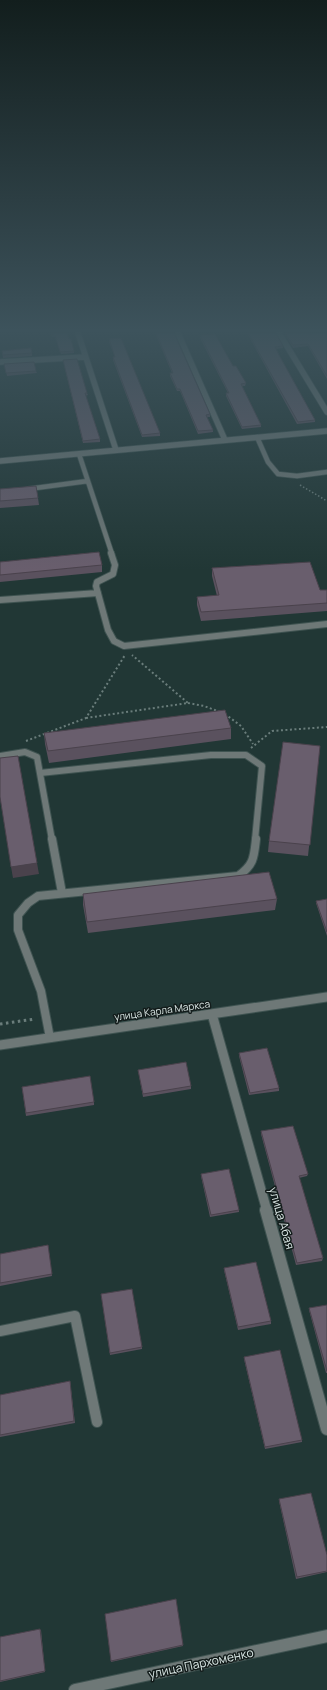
<svg xmlns="http://www.w3.org/2000/svg" width="327" height="1690" viewBox="0 0 327 1690" font-family="Manrope,sans-serif">
<style>
.lines{fill:none;stroke-linecap:round;stroke-linejoin:round}
.service-far3-casing{stroke:#3f5351;stroke-width:6}
.service-far2-casing{stroke:#3f5351;stroke-width:8}
.service-far1-casing{stroke:#3f5351;stroke-width:10}
.service-casing{stroke:#3f5351;stroke-width:12}
.minor-far2-casing{stroke:#3f5351;stroke-width:7}
.minor-far1-casing{stroke:#3f5351;stroke-width:11}
.minor-casing{stroke:#3f5351;stroke-width:14}
.path-far2{stroke:#6a7d7b;stroke-width:1.5;stroke-dasharray:1.5 2;stroke-linecap:butt}
.path-far1{stroke:#6a7d7b;stroke-width:2;stroke-dasharray:2 2.5;stroke-linecap:butt}
.path{stroke:#6a7d7b;stroke-width:3;stroke-dasharray:2.5 3.5;stroke-linecap:butt}
.service-far3{stroke:#6e7877;stroke-width:4.5}
.service-far2{stroke:#6e7877;stroke-width:6}
.service-far1{stroke:#6e7877;stroke-width:8}
.service{stroke:#6e7877;stroke-width:10}
.minor-far2{stroke:#6e7877;stroke-width:5.5}
.minor-far1{stroke:#6e7877;stroke-width:9}
.minor{stroke:#6e7877;stroke-width:12}
.wall{fill:#5a515e}
.shaded-wall{fill:#4a424c}
.building{fill:#695e6d;stroke:#4a424c}
.labels{text-anchor:middle;dominant-baseline:central;stroke-width:3;stroke-linejoin:round;paint-order:stroke}
.street-label{font-size:10px;fill:#dbe8e6;stroke:#131c1b}
.near-street-label{font-size:12px;fill:#dbe8e6;stroke:#131c1b}
</style>
<rect width="100%" height="100%" fill="#213735"/>
<g class="lines">
<g class="service-far3-casing">
<path id="service-far3" d="M257 437 268 462 278 474 297 476 327 472
M79 454 112 554
M28 489 88 481"/>
</g>
<g class="service-far2-casing">
<path id="service-far2" d="M111 553 115 565 113 574 97 582 96 586 108 630 114 641 124 646 327 624
M0 600 98 593
M0 756 25 752 37 757 52 840
M40 773 211 755H246L262 766 255 840"/>
</g>
<g class="service-far1-casing">
<path id="service-far1" d="M52 839 62 893
M50 1038 41 991 18 930V915L28 903 38 896 238 876C254 865 254 857 256 839"/>
</g>
<g class="service-casing">
<path id="service" d="M0 1331 75 1316 97 1422"/>
</g>
<g class="minor-far2-casing">
<path id="minor-far2" d="M78 333 116 450
M178 333 225 440
M279 333 327 412
M0 362 85 357
M0 461 327 431"/>
</g>
<g class="minor-far1-casing">
<path id="minor-far1" d="M212 1014 267 1211
M0 1045 327 997"/>
</g>
<g class="minor-casing">
<path id="minor" d="M266 1210 327 1429
M75 1690 327 1636"/>
</g>
<path class="path-far2" d="M300 485 327 501"/>
<path class="path-far1" d="M188 703 204 706 220 712
M225 714 241 726 253 744
M86 718 188 703 132 655
M26 741 86 718 125 655
M251 748 272 731 327 727"/>
<path class="path" d="M0 1024 35 1019"/>
<use href="#service-far3" class="service-far3"/>
<use href="#service-far2" class="service-far2"/>
<use href="#service-far1" class="service-far1"/>
<use href="#service" class="service"/>
<use href="#minor-far2" class="minor-far2"/>
<use href="#minor-far1" class="minor-far1"/>
<use href="#minor" class="minor"/>
</g>
<path class="wall" d="M51 333H67L74 351V353L61 354 55 337H52Z
M155 333H174L210 414V417H207L213 430V432L198 434 180 391H177L170 376V373H172Z
M247 333H276L283 346V348L276 349 279 355 315 420V422L297 424Z
M284 333H309V334L327 333V379L308 346 293 348Z
M200 335 233 366 246 383 245 386H242L261 425V427L242 429 226 396V393H228L200 338Z
M109 339 160 433V436L142 437 113 360V357H115L109 342Z
M2 351 32 353V356L3 358Z
M63 360 87 393 88 395 85 396 100 439V442L83 443Z
M5 366 36 371 37 373 7 376Z
M0 489 38 498 39 505 0 508Z
M0 562 102 565V572L0 582Z
M212 568 320 590H327V611L201 621 197 605V597L217 596 212 576Z
M231 728V739L49 763 45 744 44 733Z
M320 746 308 856 268 852 269 841Z
M83 894 277 899 275 910 88 933 83 905Z
M327 899V936L316 903V901Z
M239 1053 279 1088V1091L249 1095 239 1056Z
M138 1070 191 1086V1089L143 1097Z
M22 1087 94 1102V1105L26 1116Z
M261 1131 308 1174 307 1176 299 1178 323 1258 322 1261 296 1265 261 1134Z
M201 1174 239 1210V1212L210 1217 201 1176Z
M48 1245 52 1276 0 1286V1254Z
M224 1268 271 1321V1324L238 1330 224 1270Z
M101 1294 142 1347V1349L110 1355Z
M327 1305V1373H326L309 1310V1308Z
M244 1357 302 1440V1442L265 1449 244 1359Z
M70 1381 75 1423 0 1437V1395Z
M279 1499 327 1555V1572L296 1579 279 1501Z
M105 1614 183 1645V1646L111 1662Z
M41 1630 45 1672 0 1682V1637Z"/>
<path class="shaded-wall" d="M37 863 39 874 13 878 11 867Z"/>
<path class="building" d="M52 333H67L69 339H71L74 351 60 352 55 335H52Z
M156 333H174L210 414 206 415 213 430 198 431 180 389H177L170 373H173Z
M248 333H276L283 346 275 347 279 355 315 420 298 422Z
M285 333H309V334L327 333V376L308 344 293 345Z
M215 334 233 366H236L246 383 241 384 261 425 242 427 226 393H229L200 335Z
M121 338 160 433 142 435 113 357H115L109 339Z
M31 348 32 353 3 355 2 351Z
M77 359 87 393H85L100 439 83 441 63 360Z
M34 362 36 371 6 373 4 364Z
M36 486 38 498 0 501V489Z
M99 552 102 565 0 575V562Z
M310 562 320 590H327V603L201 612 197 597 219 595 212 568Z
M225 710 231 728 48 751 44 733Z
M283 742 320 746 310 845 269 841Z
M18 756 37 863 11 867 0 797V758Z
M269 872 277 899 87 922 83 894Z
M327 899V932L316 901Z
M267 1048 279 1088 250 1093 239 1053Z
M186 1062 191 1086 143 1094 138 1070Z
M90 1076 94 1102 26 1113 22 1087Z
M293 1126 308 1174 299 1176 323 1258 297 1263 261 1131Z
M229 1169 239 1210 211 1215 201 1174Z
M48 1245 52 1274 0 1283V1254Z
M256 1262 271 1321 238 1327 224 1268Z
M132 1289 142 1347 110 1353 101 1294Z
M327 1305V1371L309 1308Z
M280 1350 302 1440 265 1447 244 1357Z
M70 1381 74 1421 0 1435V1395Z
M311 1493 327 1555V1571L297 1577 279 1499Z
M176 1599 183 1645 111 1661 105 1614Z
M40 1629 45 1671 0 1681V1637Z"/>
<linearGradient id="sky" x2="0" y2="1"><stop stop-color="#121e1d"/><stop offset="0.58" stop-color="#3d535c"/><stop offset="1" stop-color="#3d535c" stop-opacity="0"/></linearGradient>
<rect width="327" height="570" fill="url(#sky)"/>
<g class="labels">
<g class="street-label">
<text transform="translate(162 1010) rotate(-8)">улица Карла Маркса</text>
</g>
<g class="near-street-label">
<text transform="translate(282 1218) rotate(74)">улица Абая</text>
<text transform="translate(201 1663) rotate(-12)">улица Пархоменко</text>
</g>
</g>
</svg>
